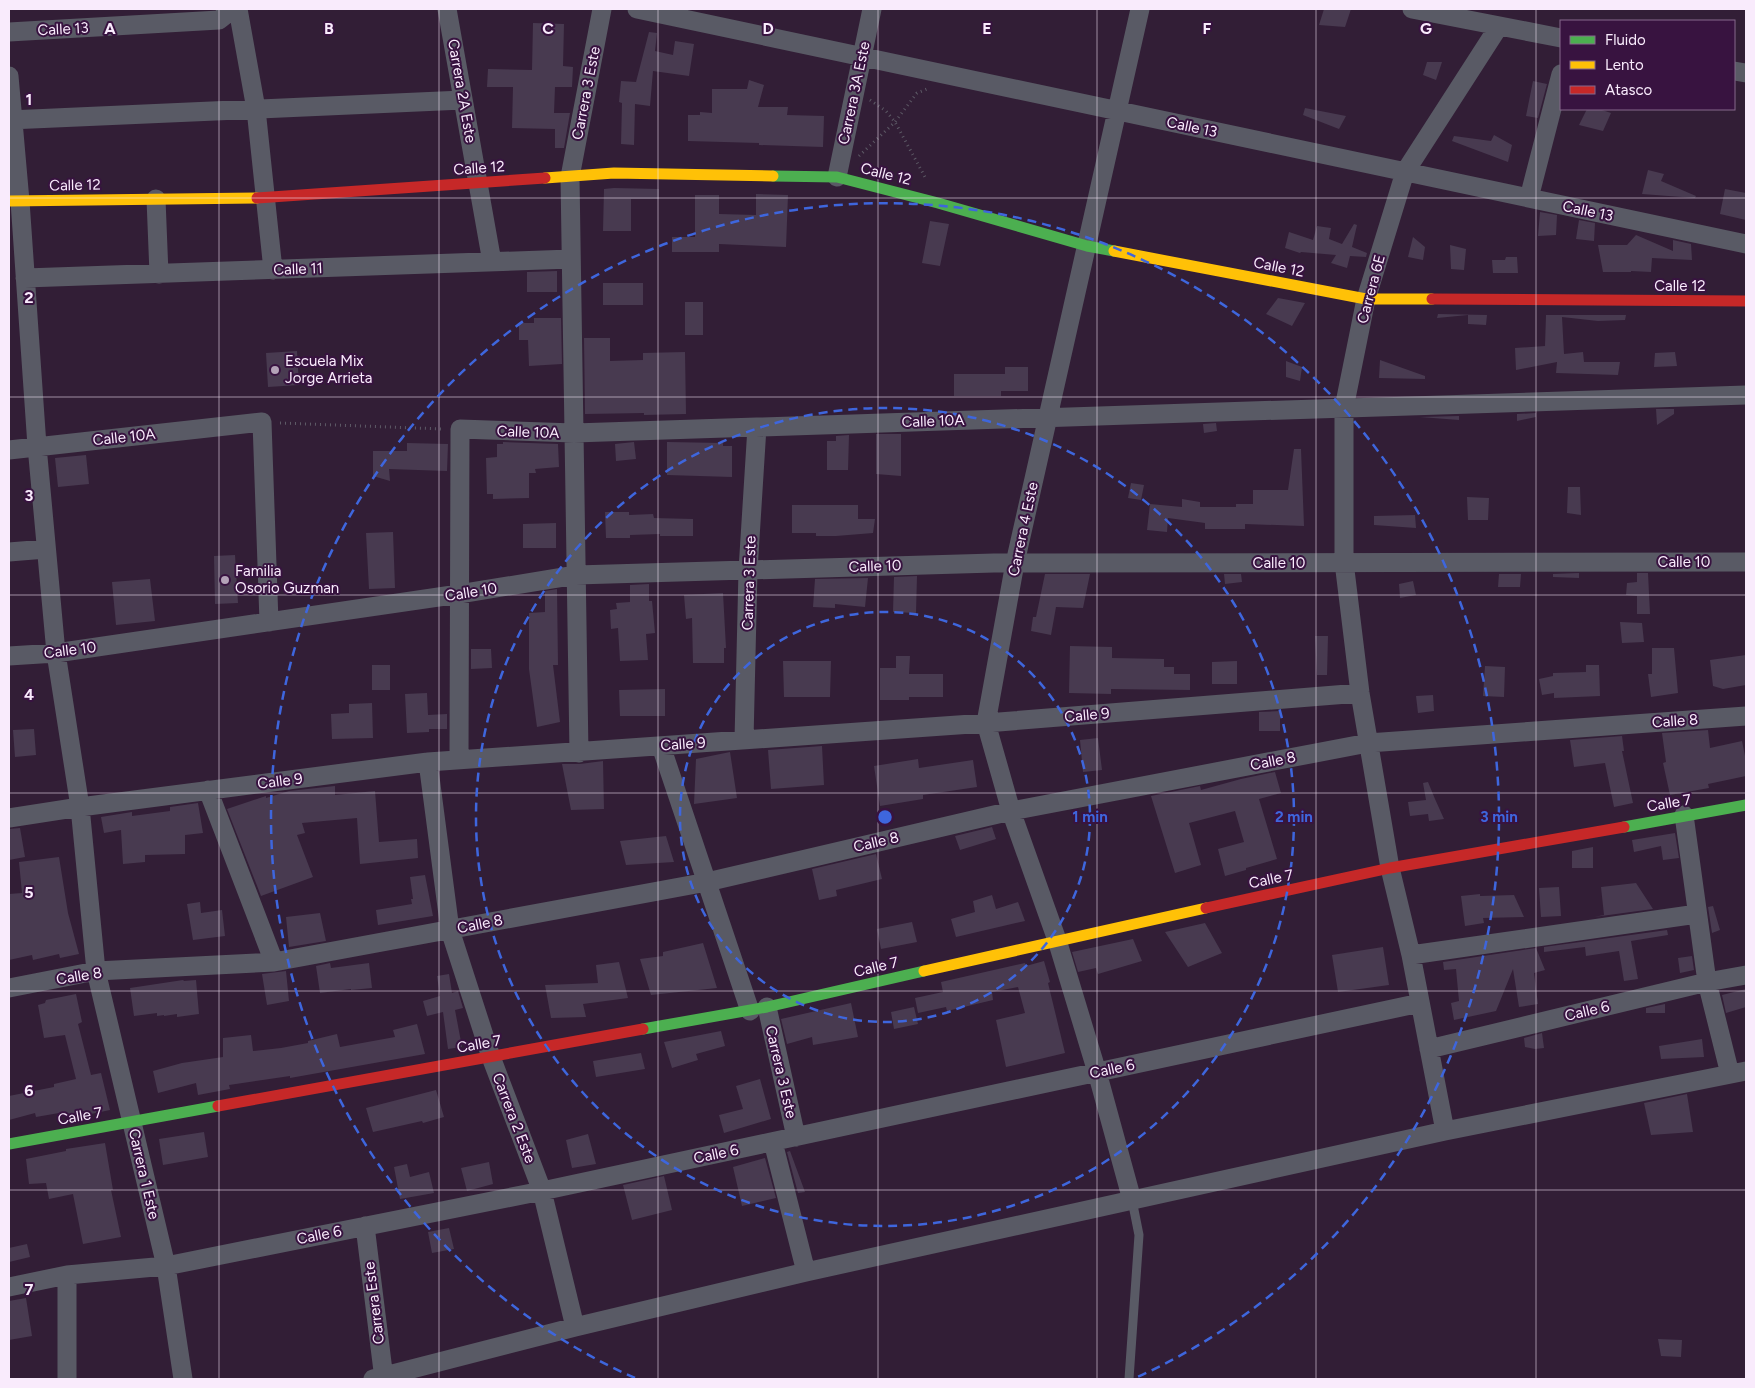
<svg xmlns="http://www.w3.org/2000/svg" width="1755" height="1388" viewBox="0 0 1755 1388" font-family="Figtree,sans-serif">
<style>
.building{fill:#483a50}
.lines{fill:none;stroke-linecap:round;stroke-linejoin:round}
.path{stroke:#5d5a66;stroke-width:3;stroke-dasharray:1 4;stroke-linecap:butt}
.lane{stroke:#595a65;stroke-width:9}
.street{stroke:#595a65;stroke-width:19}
.fast{stroke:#4caf50;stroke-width:11}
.slow{stroke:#ffc107;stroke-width:11}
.jam{stroke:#c62828;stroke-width:11}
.grid{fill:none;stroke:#f9ebfc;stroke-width:1;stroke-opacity:0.55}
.ring{fill:none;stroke:#3e66dd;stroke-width:2.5;stroke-dasharray:9 6}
.poi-dot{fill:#b3a3b7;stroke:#381340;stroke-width:2}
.labels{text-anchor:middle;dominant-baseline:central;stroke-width:4;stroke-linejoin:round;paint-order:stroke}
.street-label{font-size:15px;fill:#f9ebfc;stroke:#381340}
.poi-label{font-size:15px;fill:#f9ebfc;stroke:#381340;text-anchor:start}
.grid-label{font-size:16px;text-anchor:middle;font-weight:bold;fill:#f9ebfc;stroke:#381340;stroke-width:4;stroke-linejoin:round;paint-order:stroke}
.centre{fill:#3e66dd;stroke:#381340;stroke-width:2.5}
.ring-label{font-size:15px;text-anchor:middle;font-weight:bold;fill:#3e66dd;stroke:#381340;stroke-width:4;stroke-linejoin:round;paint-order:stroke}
</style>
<rect width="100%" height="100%" fill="#321e36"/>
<path class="building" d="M1324 9H1351L1345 27 1319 25Z
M533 23 564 24 563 66 573 67 572 87H555L554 113H570L564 148H555V129L512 128 513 87H487L488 69 532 70Z
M649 32 657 33 655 51 673 55 675 41 694 44 689 76 653 71 650 106 635 104 634 145 621 144 622 103 619 102 621 81 636 82Z
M1427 62H1442L1436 80 1423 75Z
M749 80 764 85 758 107H788L787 115 824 116 823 147 759 145V143L688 141V115H700V112L712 113V89H747Z
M1533 81 1547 84 1538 118 1526 116Z
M1305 108 1346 116 1339 129 1303 115Z
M1587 109H1599L1611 113 1603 131 1579 125Z
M1494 135 1512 145 1508 162 1452 141 1454 136 1491 141Z
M1648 170 1664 174 1661 181 1696 196 1695 198 1642 194Z
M614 188 659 189V199H631V231H603L604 189Z
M1725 189 1746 193V220L1720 214Z
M756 194 788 195 786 247 719 244V252H672V237H695V195H719V214L756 215Z
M1540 212 1557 215 1556 235 1538 236Z
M1579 220 1595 223 1594 241 1576 239Z
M930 221 949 224 940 266 922 263Z
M1354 224 1357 225 1352 247 1367 253 1366 257 1350 256 1347 268 1331 263 1336 255 1301 252 1300 253 1285 248 1289 232 1313 240 1317 226 1331 228 1329 239 1342 244Z
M1636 235 1673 251V240L1691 244 1692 260 1652 258 1651 272 1631 271V272H1603L1598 245H1627Z
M1413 237 1425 247 1423 260 1408 257Z
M1450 245 1466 249 1464 270 1451 269Z
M1506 257H1517L1518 273H1493L1492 260H1505Z
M557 271V292H527V272Z
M603 283H643V305H603Z
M1278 298 1305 303 1292 326 1266 314Z
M685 302H703V335H685Z
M1438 314 1487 315 1486 325 1468 324V315L1437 318Z
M1546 315H1626L1625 320 1598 321 1562 317 1564 354 1583 352 1584 362H1620L1618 375 1556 373 1557 362 1516 370 1515 348 1545 346Z
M534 318H561L562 364 529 366 528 340H519V323H534Z
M584 338H610V361L643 360V353L685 352 686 414 644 415V413L585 414Z
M297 351 299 385 268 387 266 353Z
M1675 352 1677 366 1654 367 1655 353Z
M1380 360 1425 376V379L1379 378Z
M1286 361 1302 367 1300 381 1286 377Z
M1005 367H1028V391H1001V396H954V374H1005Z
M1656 409H1674V414L1657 425Z
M1536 413V417L1517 421V414Z
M1459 416V420L1420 417Z
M1216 423 1217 431 1204 433 1203 424Z
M876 434H901V476L876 474Z
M849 435 848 470H827V441H836V436Z
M503 442 558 444 559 467 535 469 536 473H529V498L493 499V494H487L486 458 497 457V444H503Z
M634 442 636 459 616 461 615 444Z
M667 442 723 443V446H732V477L667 475Z
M407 443 448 444 447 471 389 469 390 481 373 476V451H407Z
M1294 449H1301L1304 526 1245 524V529H1205V523L1168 518 1167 532 1147 530 1150 504 1182 507V499L1200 502V507H1236V504H1253V490H1288Z
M86 455 89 484 58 487 55 458Z
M1131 483 1144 485 1141 500 1128 498Z
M1568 487H1580L1581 515 1567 513Z
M1467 497 1489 498 1488 520H1468Z
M792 505H858V519H875L873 533 836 536H816V533H792Z
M605 512H629V515L653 514 654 518 693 519V536H660V534L630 535V538H606Z
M1415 515 1416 528 1374 525V516Z
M556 523V548H523V524Z
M393 532 395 588 369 589 366 533Z
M235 555 238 603 215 604 214 556Z
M1579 573V578L1553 577V574Z
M1637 573H1648L1650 614H1637V596L1626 595 1627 583 1637 582Z
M1045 574H1090L1083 608 1056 607 1051 635 1031 631 1033 617H1036Z
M1224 574H1241L1242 582 1225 584Z
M1499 574H1521L1520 587H1498Z
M917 576 916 613 893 612 894 577Z
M868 578 865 607 835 604V608L813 607 815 579Z
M150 579 155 621 116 625 112 582Z
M1413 581 1416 595 1400 598 1399 584Z
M649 584V601H652L655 633 646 634 648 660 620 661 618 628 611 629 610 610 617 609 616 603 630 602V585Z
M557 589 558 665H553L560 722 537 727 529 669V613L545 612V591Z
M723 593 726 648H724V663H693L692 618 686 619 684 595Z
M1620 622 1642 623 1644 642 1622 643Z
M1315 636H1328L1327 675H1317Z
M1070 646 1112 647V658L1164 659V667H1174V674H1190V690L1111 689V694L1069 693Z
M1652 648H1674L1678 693 1651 697 1648 674H1652Z
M471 649H491L492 668 471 669Z
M1746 655V685L1723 689 1713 686 1710 660Z
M896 656H910L909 674H943V697H909V700H880V668H896Z
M783 661H831L830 697H784Z
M1237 661V684H1212V662Z
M372 665H390V690H372Z
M1586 665H1599L1600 696 1554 698V693L1542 695 1539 679 1553 676V673L1586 672Z
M1485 666 1505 667 1504 697 1483 696Z
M665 689V716H620L619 690Z
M427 693 428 715 447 714V729H429V732L407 733 405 694Z
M1433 695 1434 711 1418 713 1416 696Z
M372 703 373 738 332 739 331 714 349 713V704Z
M1280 711V731H1259V712Z
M34 729 36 755 15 757 13 730Z
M1708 730 1710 748 1742 741 1746 761V776L1708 784 1709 788 1670 795 1663 763 1666 762 1662 733Z
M1622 736 1624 751H1622L1633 803 1614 807 1605 763 1574 767 1570 740Z
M1098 738 1102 770 1083 772 1080 740Z
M822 746 824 785 771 789 768 750Z
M730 752 737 798 694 804 696 759Z
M918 759 919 768 973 760 977 787 923 795V799L880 806 874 766Z
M603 761 604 809 571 810 562 764H580Z
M1275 772 1281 793 1259 799 1277 859 1246 868V870L1225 876 1218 849 1244 842 1235 811 1189 823 1201 865 1175 873 1151 796 1200 786 1201 790 1241 779Z
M1428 782 1435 799 1444 819 1429 821 1428 814 1410 816 1408 802 1426 800 1423 783Z
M335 786V795L375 791 379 842 417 839 418 858 360 864 357 818 302 823 305 833 297 835 313 877 261 896 227 809 266 796V798L289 791Z
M198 803 203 833 185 835V854L145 855V862L123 864 121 830 104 833 101 817 132 812V816L170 811V807Z
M992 827 996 839 960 850 955 836Z
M20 828 25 857 9 860V829Z
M1675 833 1679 858 1663 860 1661 846 1634 852 1632 840Z
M666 836 674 862 626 865 620 841Z
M1593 847V868H1572V851Z
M876 854 882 879 836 890 837 896 819 900 812 869Z
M59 857 68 913 79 954 60 958 59 954 33 960 32 955 9 960V894L22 893 19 862Z
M425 875 433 916 378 925 376 910 412 904 411 899H413L410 877Z
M1636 883 1653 909 1594 917 1604 915 1601 887Z
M1559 887 1561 916 1541 917 1539 888Z
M1480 894V896L1514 895 1524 917 1483 918 1484 923 1465 926 1461 896Z
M992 895 996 909 1018 902 1025 921 956 937 951 919 975 912 973 901Z
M200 902 201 913 222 910 225 936 193 940 187 904Z
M1713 906 1720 930 1712 933 1708 907Z
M320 913 326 941 289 947 286 917Z
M912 922 917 942 881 949 877 929Z
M1205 923 1222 953 1188 967 1165 932Z
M1667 930 1668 935 1631 941 1638 979 1624 981 1619 951 1586 956 1585 947 1544 952V947Z
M1133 939 1142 961 1098 974 1096 968 1078 972 1072 952Z
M703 943 717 988 651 995 640 959 663 956V952Z
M1383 947 1389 985 1338 992 1332 955Z
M1536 948 1545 970 1534 973 1538 1004 1519 1007 1513 969 1496 1011 1454 1020 1451 1003 1459 1001 1456 969 1444 970 1443 962Z
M1692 956 1694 970 1680 973 1678 958Z
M1044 961 1050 982 1048 983 1065 1053 1006 1067 996 1020 1025 1013 1018 987 992 992 993 1000 947 1011 946 1007 918 1013 915 998 943 992 941 982 1025 963 1026 966Z
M619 962 628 998 583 1004 586 1017 551 1018 545 985 598 983 596 965Z
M330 963 331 968 369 963 372 988 351 990V989L320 993 316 966Z
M286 971 289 1001 267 1005 262 974Z
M449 974 452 993 458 991 463 1008 455 1010 462 1047 448 1049 443 1012 427 1016 423 1001 440 996 437 976Z
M183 980 184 981 196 980 199 1014 177 1017V1014L164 1016V1015L157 1016V1013L134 1016 130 988Z
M1746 989V1007L1726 1013 1722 995Z
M76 994 82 1022 78 1024 91 1075 101 1073 110 1110 86 1115 85 1111 60 1116 59 1113 36 1117 35 1113 9 1120V1096L54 1087V1084L76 1079 65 1035 44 1038 38 1005 45 1003 46 1000Z
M851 1003 858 1037 813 1045 812 1037 787 1044 781 1019Z
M1665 1004V1013H1646V1008Z
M914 1007 918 1024 894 1029 891 1012Z
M417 1024 425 1054 290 1078V1076L229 1085 230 1089 198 1095 196 1083 158 1093 153 1071 182 1063 223 1057V1038L251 1035 253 1051 281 1048 308 1043V1041L337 1034 340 1047 395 1037 393 1030Z
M721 1031 725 1046 696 1054 698 1060 672 1068 664 1042Z
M1542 1033 1544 1048 1535 1049 1525 1047 1524 1038Z
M1702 1039 1704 1057 1661 1059 1659 1046Z
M641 1053 645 1069 596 1077 593 1061Z
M760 1079 771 1119 724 1133 719 1115 743 1109 736 1086Z
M436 1090 444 1117 423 1123 422 1121 373 1132 366 1108Z
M1687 1094 1693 1132 1651 1135 1644 1103Z
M204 1132 208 1157 163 1165 159 1139Z
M588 1134 596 1164 572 1168 566 1140Z
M105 1143 113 1190H111L121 1237 83 1244 73 1194 49 1199 46 1183 29 1184 26 1159 66 1151V1149Z
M790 1151 805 1192 798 1193 787 1152Z
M765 1158 776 1198 742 1206 733 1167Z
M489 1162 493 1184 467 1191 461 1168Z
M407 1164 410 1177 429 1172 434 1193 400 1199 394 1167Z
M664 1176 672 1210 632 1220 623 1185Z
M449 1228 454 1249 432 1253 428 1232Z
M27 1244 30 1257 9 1262V1248Z
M26 1298 32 1336 9 1340V1301Z
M1658 1339 1682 1340 1681 1357 1661 1356Z"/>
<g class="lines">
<path class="path" d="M870 100 886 111 895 122 925 177
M859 156 895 122 917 93 927 89
M280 423 443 429"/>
<path class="lane" d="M1129 1379 1139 1235 1132 1200"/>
<path class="street" d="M238 9 256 109 273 270
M447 9 492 262
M637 9 1746 244
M1412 9 1561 38
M9 32 219 20 233 9
M1734 71 1746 73
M9 76 20 201 37 446 56 653 80 807 96 971 166 1266 183 1379
M9 120 463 100
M837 177 872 9
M1529 198 1561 74
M156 199 159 274
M25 278 571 259
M9 450 262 422 269 622
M9 552 46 549
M9 656 56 653 459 594 576 575 994 563 1746 562
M744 740 748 570 757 427
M661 746 750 1011
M579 753 570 177 602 9
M459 760 460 429 574 433 1746 395
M428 762 450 930 491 1057 542 1191 575 1327
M208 790 274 962
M1684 815 1707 982 1730 1074
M9 818 80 807 428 762 986 723 1360 693
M1411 955 1697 914
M9 988 96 971 274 962 707 882 1011 811 1368 743 1746 716
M767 1007 796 1137
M1429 1049 1707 982 1746 975
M1445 1131 1411 955 1390 868 1360 693 1344 562V408L1366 299 1405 172 1499 26
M773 1142 806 1272
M1132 1200 1097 1072 1057 940 1011 811 986 723 1015 563 1140 9
M365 1226 384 1379
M9 1287 67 1275 166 1266 542 1191 1420 1003
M67 1379V1275
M373 1379 575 1327 806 1272 1445 1131 1746 1071"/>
<path class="fast" d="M773 176 837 177 938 203 1087 246 1114 251
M1624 827 1746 805
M643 1029 767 1007 924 971
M9 1144 218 1106"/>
<path class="slow" d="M545 178 614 173 773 176
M9 201 257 198
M1114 251 1366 299H1432
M924 971 1206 908"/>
<path class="jam" d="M257 198 545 178
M1432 299 1746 301
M1206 908 1390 868 1624 827
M218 1106 643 1029"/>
</g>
<path class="grid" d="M219 9V1379M439 9V1379M658 9V1379M878 9V1379M1097 9V1379M1316 9V1379M1536 9V1379M9 198H1746M9 397H1746M9 595H1746M9 793H1746M9 991H1746M9 1190H1746"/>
<g class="ring">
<circle cx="885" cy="817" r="205"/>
<circle cx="885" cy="817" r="409"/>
<path d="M635 1378A614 614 0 1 1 1135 1378"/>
</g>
<g class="poi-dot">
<circle cx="275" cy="370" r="5"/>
<circle cx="225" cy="580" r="5"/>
</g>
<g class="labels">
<g class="street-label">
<text transform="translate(63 29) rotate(-3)">Calle 13</text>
<text transform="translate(462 91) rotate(80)">Carrera 2A Este</text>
<text transform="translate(586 93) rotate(-79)">Carrera 3 Este</text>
<text transform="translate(854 93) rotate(-78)">Carrera 3A Este</text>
<text transform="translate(1192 127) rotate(12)">Calle 13</text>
<text transform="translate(479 168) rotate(-4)">Calle 12</text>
<text transform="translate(886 174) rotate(14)">Calle 12</text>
<text transform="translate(75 185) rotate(-1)">Calle 12</text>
<text transform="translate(1588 211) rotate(12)">Calle 13</text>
<text transform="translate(1279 267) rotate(11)">Calle 12</text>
<text transform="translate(298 269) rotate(-2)">Calle 11</text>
<text x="1680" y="286">Calle 12</text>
<text transform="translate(1371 289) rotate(-75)">Carrera 6E</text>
<text transform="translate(933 421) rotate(-2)">Calle 10A</text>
<text transform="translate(528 432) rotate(2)">Calle 10A</text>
<text transform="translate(124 437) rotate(-6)">Calle 10A</text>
<text transform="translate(1023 529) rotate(-78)">Carrera 4 Este</text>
<text x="1684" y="562">Calle 10</text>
<text x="1279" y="563">Calle 10</text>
<text transform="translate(875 566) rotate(-2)">Calle 10</text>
<text transform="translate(749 583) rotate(-88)">Carrera 3 Este</text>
<text transform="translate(471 592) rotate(-9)">Calle 10</text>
<text transform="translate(70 650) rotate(-7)">Calle 10</text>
<text transform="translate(1087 715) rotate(-5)">Calle 9</text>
<text transform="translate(1675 721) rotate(-4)">Calle 8</text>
<text transform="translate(683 744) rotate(-4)">Calle 9</text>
<text transform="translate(1273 761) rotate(-11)">Calle 8</text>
<text transform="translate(280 781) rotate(-7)">Calle 9</text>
<text transform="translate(1669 803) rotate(-10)">Calle 7</text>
<text transform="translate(876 842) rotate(-13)">Calle 8</text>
<text transform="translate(1271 879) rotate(-12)">Calle 7</text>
<text transform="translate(480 924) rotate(-11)">Calle 8</text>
<text transform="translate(876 967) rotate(-13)">Calle 7</text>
<text transform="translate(79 976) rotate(-9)">Calle 8</text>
<text transform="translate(1587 1011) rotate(-13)">Calle 6</text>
<text transform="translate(479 1044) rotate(-10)">Calle 7</text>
<text transform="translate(1112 1069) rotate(-12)">Calle 6</text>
<text transform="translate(781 1072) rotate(77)">Carrera 3 Este</text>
<text transform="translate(80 1116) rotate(-10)">Calle 7</text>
<text transform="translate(514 1118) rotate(69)">Carrera 2 Este</text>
<text transform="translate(716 1154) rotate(-12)">Calle 6</text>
<text transform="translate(144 1174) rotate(77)">Carrera 1 Este</text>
<text transform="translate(319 1235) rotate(-11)">Calle 6</text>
<text transform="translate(374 1303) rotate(-97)">Carrera Este</text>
</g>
<g class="poi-label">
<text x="285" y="361">Escuela Mix<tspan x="285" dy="17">Jorge Arrieta</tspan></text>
<text x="235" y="571">Familia<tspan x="235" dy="17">Osorio Guzman</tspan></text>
</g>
</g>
<g class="grid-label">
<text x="110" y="34">A</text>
<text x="329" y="34">B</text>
<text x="548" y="34">C</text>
<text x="768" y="34">D</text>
<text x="987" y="34">E</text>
<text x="1207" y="34">F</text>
<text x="1426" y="34">G</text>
<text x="29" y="105">1</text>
<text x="29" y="303">2</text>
<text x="29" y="501">3</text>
<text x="29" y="700">4</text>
<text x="29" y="898">5</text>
<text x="29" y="1096">6</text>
<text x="29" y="1295">7</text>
</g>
<circle cx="885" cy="817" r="8" class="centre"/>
<g class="ring-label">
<text x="1090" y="822">1 min</text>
<text x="1294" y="822">2 min</text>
<text x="1499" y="822">3 min</text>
</g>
<rect width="1755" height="1388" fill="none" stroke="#f9ebfc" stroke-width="20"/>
<rect x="1560" y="20" width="175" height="90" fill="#381340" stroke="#85698b"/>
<rect x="1570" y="36" width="25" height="8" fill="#4caf50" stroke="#85698b"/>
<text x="1605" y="45" font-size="15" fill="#f9ebfc">Fluido</text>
<rect x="1570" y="61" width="25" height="8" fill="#ffc107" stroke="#85698b"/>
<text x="1605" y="70" font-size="15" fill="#f9ebfc">Lento</text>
<rect x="1570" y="86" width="25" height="8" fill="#c62828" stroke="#85698b"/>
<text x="1605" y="95" font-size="15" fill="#f9ebfc">Atasco</text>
</svg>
